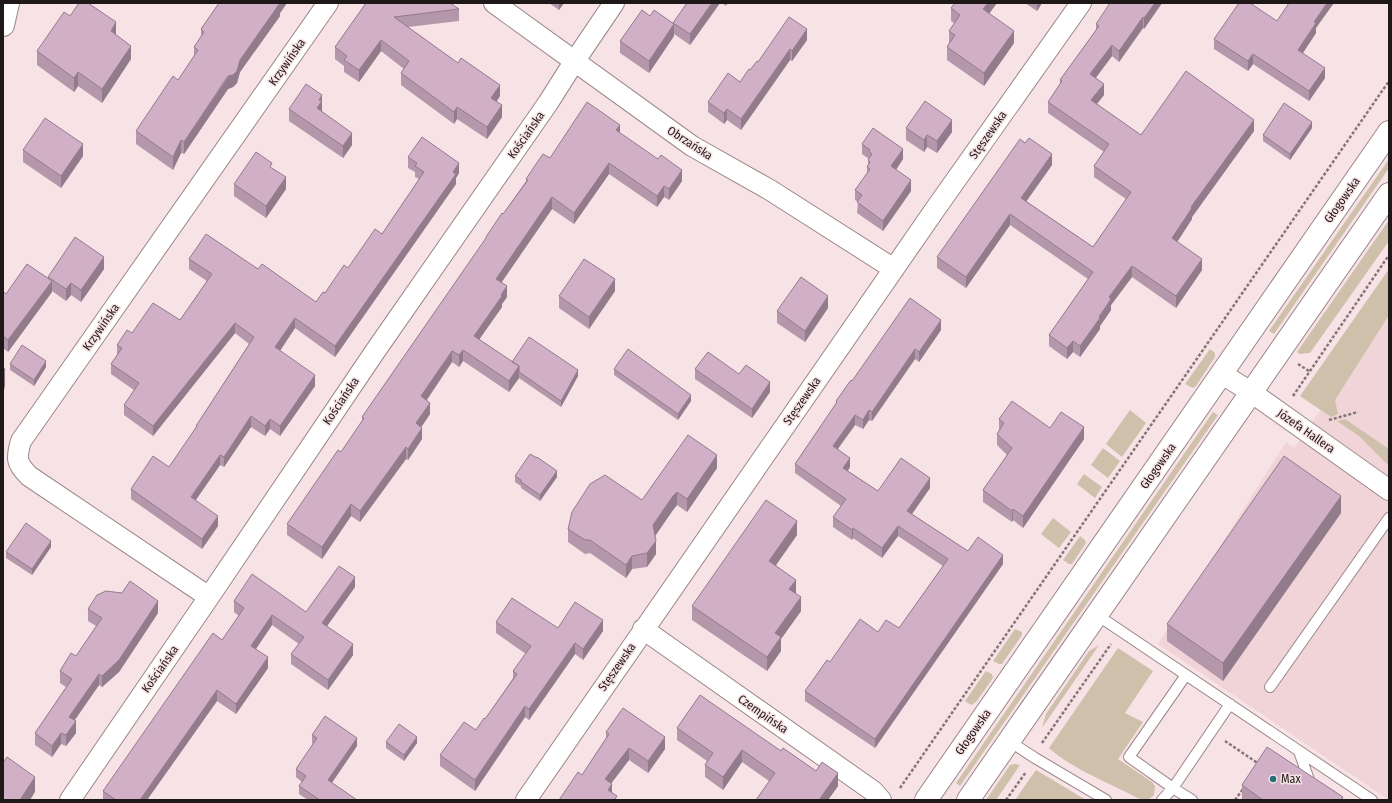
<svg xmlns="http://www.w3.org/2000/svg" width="1392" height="803" viewBox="0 0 1392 803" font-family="'Fira Sans Condensed',sans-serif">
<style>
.built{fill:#f1d4d7}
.green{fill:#cfc0ac}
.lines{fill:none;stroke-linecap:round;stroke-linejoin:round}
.lane-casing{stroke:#9b888a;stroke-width:12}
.street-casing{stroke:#9b888a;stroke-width:22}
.secondary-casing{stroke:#9b888a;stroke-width:24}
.path{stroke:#847678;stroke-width:2.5;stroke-dasharray:3 2;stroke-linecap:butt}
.lane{stroke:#fff;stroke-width:10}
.street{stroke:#fff;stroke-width:20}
.secondary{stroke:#fff;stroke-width:22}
.wall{fill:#b497ab}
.shaded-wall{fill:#927b8b}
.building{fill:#d1b0c7;stroke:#927b8b}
.poi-dot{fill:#256f75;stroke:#f7e2e5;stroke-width:1.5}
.labels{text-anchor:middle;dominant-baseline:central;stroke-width:3;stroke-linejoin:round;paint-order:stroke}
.street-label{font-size:12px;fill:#1f1819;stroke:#f7e2e5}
.poi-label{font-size:12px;fill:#1f1819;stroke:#f7e2e5;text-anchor:start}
</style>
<rect width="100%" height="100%" fill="#f7e2e5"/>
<path class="built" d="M1389 312V800L1158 644 1286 442 1294 448Z"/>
<path class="green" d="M1389 159V168L1274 334 1269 331Z
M1389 220V241L1310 353 1300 354 1297 352Z
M1389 269V315L1335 400 1338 414 1331 417 1300 396Z
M1210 349 1215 353V357L1196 386 1193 388 1185 384Z
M1130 410 1146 423 1122 457 1106 444Z
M1213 412 1218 415 960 786 956 783Z
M1345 419 1389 449V466L1359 436 1337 421Z
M1103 448 1120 461 1108 478 1091 465Z
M1084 474 1102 487 1095 498 1077 484Z
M1053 518 1071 532 1059 548 1041 534Z
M1080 536 1085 540 1086 543 1072 564H1069L1063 560Z
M1015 629 1022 632V635L1002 664H999L993 661Z
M1099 645 1042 728 1046 714 1089 651Z
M1118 648 1153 671 1125 713 1143 722 1118 759 1152 782 1155 786 1154 795 1148 800H1142C1113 785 1072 769 1049 748Z
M986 671 992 674 993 678 976 702 971 705 965 701Z
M1015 764 1020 765 996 800H986L1010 765Z
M1036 770 1086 800H1015Z"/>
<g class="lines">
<g class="lane-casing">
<path id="lane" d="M1097 615 1372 800
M1186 675 1129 757 1173 788 1230 704
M1270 687 1389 518
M1009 741 1035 758 1106 800
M1299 751 1310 783 1337 800
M1162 800 1173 788 1192 800"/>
</g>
<g class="street-casing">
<path id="street" d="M494 3 692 146 770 190 894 269
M1222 374 1251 392 1389 490
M209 597 29 476C16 463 16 458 21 441L328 3
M643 629 873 791 881 800
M70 800 209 597 376 350 548 103 574 62 614 3
M526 800 936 208 1081 3"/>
</g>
<g class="secondary-casing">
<path id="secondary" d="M3 25 8 3
M926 800 1389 132
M968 800 1389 194"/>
</g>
<path class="path" d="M1298 364 1309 371
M1293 396 1389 255
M1329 420 1358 412
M1225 741 1259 764
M1042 743 1111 644
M900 788 1389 81
M1006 800 1026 772
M1235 800 1243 789"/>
<use href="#lane" class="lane"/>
<use href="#street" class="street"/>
<use href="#secondary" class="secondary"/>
</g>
<path class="wall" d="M219 3H287L280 13V16L240 72 237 83 233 87 228 89 184 154 181 153 173 170 136 144V131L178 80 194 57V47L201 37V29Z
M366 3 459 9V21L408 27 500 96 496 102 502 117 487 139 457 119 454 124 401 85V73L404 69 381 51 359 82 344 72V66L335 59V47Z
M549 3H564L559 10Z
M720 3 690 45 674 34V36L649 73 620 53V41L650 16 673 23Z
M722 3H728L726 6Z
M997 3 989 13 1014 43 984 86 947 60V47L949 43V31L954 23 951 21V8Z
M1025 3H1042L1037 11Z
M1162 3 1144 29 1143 28 1119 62 1112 56 1096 78 1104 95 1097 104 1141 135 1254 131 1192 217V219L1177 242 1202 270 1176 308 1132 277 1111 305V310L1100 326V329L1080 357 1073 352 1067 359 1049 346V335L1088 279 1010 225 966 288 937 268V257L1052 165 1026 201 1093 247 1126 199 1094 177V166L1104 152 1048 113V102L1060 85V80L1096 30V24L1114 4Z
M70 16 116 35 131 59 102 103 78 86 74 92 37 65V51Z
M1277 21 1316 28V33L1303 53 1325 78 1309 101 1253 64 1248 71 1214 49V39Z
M807 40 792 61 790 60 741 130 727 120 724 124 708 112V102L740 82 750 70 758 62Z
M322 107V111L352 145 343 158 289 121V109Z
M906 128 952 132 937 153 927 147 924 152 906 140Z
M1312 128 1290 160 1263 141V135Z
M620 133 682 181 669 200 664 197 657 207 609 174 574 224 552 209 502 282 507 297 502 304V307L479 339 512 362 578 376 561 407 519 378 509 392 463 361 459 367 452 362 427 400 430 414 421 427 422 439 408 460 406 459 360 522 351 516 322 559 287 535V524L341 452 362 422V417L486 239V237L503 214 526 181V179L550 158Z
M862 144 903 159 896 170 911 191 883 231 857 213 858 202 855 200V190L867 174V167L868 165V160L869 159 862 154Z
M23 150 83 156 61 188 23 162Z
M408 157 459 173 456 178V184L335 357 295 328 280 351 315 386 280 436 270 429 265 436 251 427 224 467 220 465 195 501 218 526 202 549 131 499V489L169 467 196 429V426L249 344 235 333 153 436 124 415V405L134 390 111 374V364L117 355V345L180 320 207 281 189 269V259L258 269 316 302 382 234 419 179 415 177V172L408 168Z
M234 184 286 189 266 218 234 196Z
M104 269 81 302 71 295 66 301 52 291V292L8 352 3 348V291L6 294 48 278V277Z
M615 291 589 329 559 308V296Z
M828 308 805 342 777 323V311Z
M941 330 919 362 915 359 872 421 869 420 863 429 855 425 838 449 850 467 848 471 878 491 930 488 912 514 968 551 1003 564 875 748 805 701V691L830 662 878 632 899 628 943 566 898 536 882 558 853 538 852 540 833 527V517L841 506 795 473V464L836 404V401L852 381Z
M10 364 46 367 34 386 10 370Z
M614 369 691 401 678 420 614 375Z
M695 369 739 374 770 392 752 418 695 379Z
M999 419 1050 428 1084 439 1023 528 1013 520 1012 522 983 502V490L1007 455 997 445V434L999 430Z
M717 468 687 512 677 505 673 510 655 536 656 554 647 567 632 569 626 578 590 553 585 554 568 542V529L642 500Z
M515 476 557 477 540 501 521 488V486L515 482Z
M1341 513 1223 681 1167 641V624Z
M797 535 776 565 796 594 801 611 781 639V651L767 671 692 620V606Z
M51 547 32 575 6 558V552Z
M355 587 327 626 353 655 328 690 291 664V654L299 644 272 625 256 649 268 668 236 714 217 701 147 800H103V791L222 640 239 616 234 612V601L306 612Z
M88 609 158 613 119 672 102 687 99 685 75 720 76 733 66 746 61 744 52 757 35 745V733L66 687 60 683V671L76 656 96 626 88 621Z
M496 622 558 628 603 631 583 660 575 654 529 720 525 717 475 791 440 766V755L476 730 485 719 513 678V671L526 654 496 633Z
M677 728 781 751 838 786 828 800H756L769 781 742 762 723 790 705 777V765L707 761 677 740Z
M606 732 665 749 648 773 629 760 611 784 612 793 617 800 582 775 606 738Z
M312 735 357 746 332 783 357 800H308L299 794V786L302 782 296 777V769L313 744 312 743Z
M386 742 417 743 404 761 386 748Z
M1242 785 1343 800H1242Z"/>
<path class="shaded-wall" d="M279 3H287L280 13V16L240 72 237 83 233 87 228 89 184 154V142Z
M559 3H564L559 10Z
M712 3H720L690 45V34Z
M988 3H997L983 22V9Z
M1037 3H1042L1037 11Z
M1155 3H1162L1144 29V18Z
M1327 3H1334L1316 28V33L1298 60V50L1314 22Z
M1143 17V28L1119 62V51Z
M116 22V36L111 31Z
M674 24V36L649 73V61Z
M807 29V40L792 61V51Z
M1014 31V43L984 86V73Z
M381 40V51L359 82V70Z
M1112 45V56L1090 85V74Z
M131 46V59L102 103V89Z
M790 49V60L741 130V119Z
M1253 54V64L1248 71V61Z
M1325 68V78L1309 101V91Z
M78 72V86L74 92V78Z
M1104 84V95L1091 111V100Z
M500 85V96L491 110V98Z
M322 95V113L317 108 319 100Z
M502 105V117L487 139V127Z
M457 107V119L454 124V112Z
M727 109V120L724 124V113Z
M952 120V132L937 153V141Z
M1254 120V131L1192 217V219L1172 250V238L1191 207Z
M1312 122V128L1290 160V154Z
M620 125V136L616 130Z
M352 133V145L343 158V146Z
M927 135V147L924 152V140Z
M181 140V153L173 170V157Z
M83 144V156L61 188V176Z
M903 149V159L891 177V166Z
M1052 154V165L1021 209V198Z
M459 163V173L456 178V184L335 357V346Z
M609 163V174L574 224V213Z
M682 170V181L669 200V189Z
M286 177V189L266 218V206Z
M911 180V191L883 231V221Z
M664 186V197L657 207V196Z
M552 197V209L496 290V279Z
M1010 214V225L966 288V277Z
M104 257V269L81 302V290Z
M1202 259V270L1176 308V296Z
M1132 266V277L1111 305V310L1100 326V329L1080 357V346L1099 317 1109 297Z
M615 279V291L589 329V317Z
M52 281V292L8 352V340Z
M71 283V295L66 301V289Z
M507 286V297L502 304V307L474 347V336Z
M828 296V308L805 342V331Z
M295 318V328L275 358V347Z
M941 320V330L919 362V352Z
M235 323V333L153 436V426Z
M1073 341V352L1067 359V348Z
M915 349V359L872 421V412Z
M463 350V361L459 367V355Z
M452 351V362L421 408V396Z
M46 361V367L34 386V380Z
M519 366V378L509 392V381Z
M5 369V386L3 395V378Z
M578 370V376L561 407V401Z
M315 375V386L280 436V426Z
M770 382V392L752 418V409Z
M691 395V401L678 420V414Z
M430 403V414L416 435V423Z
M869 410V420L863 429V420Z
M855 415V425L833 455V446Z
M251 416V427L224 467V457Z
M270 419V429L265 436V426Z
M1084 427V439L1023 528V516Z
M422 428V439L408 460V449Z
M406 447V459L360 522V511Z
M220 455V465L191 507V497Z
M717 455V468L687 512V499Z
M850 458V467L843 477V468Z
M557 471V477L540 501V495Z
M930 478V488L907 521V511Z
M677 492V505L673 510 653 539V525L673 496Z
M1341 496V513L1223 681V663Z
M351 504V516L322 559V547Z
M1013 509V520L1012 522V511Z
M218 516V526L202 549V539Z
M797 521V535L769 575V561Z
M898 526V536L882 558V548Z
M853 528V538L852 540V530Z
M51 541V547L32 575V569Z
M656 541V554L647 567V553Z
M1003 555V564L875 748V739Z
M632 556V569L626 578V565Z
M355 577V587L322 633V623Z
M796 580V594L789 589Z
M801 597V611L781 639V651L767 671V657L775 633Z
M158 601V613L119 672 102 687V676Z
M272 615V625L251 656V646Z
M603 620V631L583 660V649Z
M575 643V654L529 720V709Z
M353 644V655L328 690V680Z
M268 657V668L236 714V704Z
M99 674V685L69 728V717Z
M217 690V701L147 800H140Z
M525 706V717L475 791V780Z
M76 721V733L66 746V735Z
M61 733V744L52 757V746Z
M417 737V743L404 761V755Z
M665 737V749L648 773V761Z
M357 738V746L328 788V780Z
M629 748V760L605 791V779Z
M742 750V762L723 790V777Z
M838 773V786L828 800H819Z
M35 777V792L30 800H20Z
M612 784V796L608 790Z"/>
<path class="building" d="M79 3H88L116 22 111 31 131 46 102 89 78 72 74 78 37 51 64 12 70 16Z
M219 3H280L240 60 237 71 233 75 228 76 184 142 181 140 173 157 136 131 173 76 178 80 198 50 194 47 204 32 201 29Z
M366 3H450L459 9 394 17 458 63 461 58 500 85 491 98 502 105 487 127 457 107 454 112 401 73 409 61 381 40 359 70 344 60 347 56 335 47Z
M687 3H712L690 34 673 23Z
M955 3H988L983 9 1014 31 984 73 947 47 955 35 949 31 960 15 951 8Z
M1110 3H1111L1114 4 1115 3H1155L1144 18 1143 17 1119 51 1112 45 1090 74 1104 84 1091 100 1141 135 1186 71 1254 120 1191 207 1192 208 1172 238 1202 259 1176 296 1132 266 1109 297 1111 299 1099 317 1100 318 1080 346 1073 341 1067 348 1049 335 1093 272 1010 214 966 277 937 257 1020 139 1025 143 1029 138 1052 154 1021 198 1093 247 1131 192 1094 166 1109 144 1048 102 1062 81 1060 80 1099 26 1096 24Z
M1239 3H1250L1277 21 1289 3H1327L1314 22 1316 23 1298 50 1325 68 1309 91 1253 54 1248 61 1214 39Z
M642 10 650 16 654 10 674 24 649 61 620 41Z
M789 17 807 29 792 51 790 49 741 119 727 109 724 113 708 102 728 73 740 82 749 69 750 70 757 61 758 62Z
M306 84 322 95 319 100 322 101 317 108 352 133 343 146 289 109Z
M925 101 952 120 937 141 927 135 924 140 906 128Z
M587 102 620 125 616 130 655 157 658 159 661 155 682 170 669 189 664 186 657 196 609 163 574 213 552 197 496 279 507 286 501 295 502 296 474 336 519 366 509 381 463 350 459 355 452 351 421 396 430 403 416 423 422 428 408 449 406 447 360 511 351 504 322 547 287 524 338 450 341 452 364 418 362 417 486 238V237L502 213 503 214 528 180 526 179 536 164 543 154 550 158Z
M1284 103 1312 122 1290 154 1263 135Z
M45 118 83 144 61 176 23 150Z
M873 128 903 149 891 166 911 180 883 221 857 202 862 195 855 190 870 169 867 167 870 162 868 160 872 154 869 151 870 150 862 144Z
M422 137 459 163 453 172 456 174 335 346 295 318 275 347 315 375 280 426 270 419 265 426 251 416 224 457 220 455 191 497 218 516 202 539 131 489 153 456 169 467 197 426H196L254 337 235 323 153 426 124 405 139 383 111 364 122 348 117 345 127 330 132 333 153 303 180 320 212 274 189 259 206 234 258 269 262 264 316 302 323 292 325 293 344 265 348 268 375 229 382 234 424 172 415 166 417 163 408 157Z
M256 152 272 163 270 167 286 177 266 206 234 184Z
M75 237 104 257 81 290 71 283 66 289 48 277Z
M584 259 615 279 589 317 559 296Z
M27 264 52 281 8 340 3 336V291L6 294Z
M801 277 828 296 805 331 777 311Z
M910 298 941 320 919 352 915 349 872 412 869 410 863 420 855 415 833 446 850 458 843 468 878 491 901 458 930 478 907 511 968 551 978 537 1003 555 875 739 805 691 827 660 830 662 860 619 878 632 886 620 899 628 948 559 898 526 882 548 853 528 852 530 833 517 846 499 795 464 837 402 836 401 851 380 852 381Z
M529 337 578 370 561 401 519 372V366L512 362Z
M22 345 46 361 34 380 10 364Z
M628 349 691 395 678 414 614 369Z
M708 352 739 374 746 365 770 382 752 409 695 369Z
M3 368 5 369 3 378Z
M1012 401 1050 428 1061 412 1084 427 1023 516 1013 509 1012 511 983 490 1012 448 997 434 1004 423 999 419Z
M688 435 717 455 687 499 677 492 673 496 653 525 656 541 647 553 632 556 626 565 590 540H585L568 529 572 512 590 484 605 475 642 500Z
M530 454 537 458V457L557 471 540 495 521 482V480L515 476Z
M1284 456 1341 496 1223 663 1167 624Z
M766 500 797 521 769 561 796 580 789 589 801 597 775 633 781 637 767 657 692 606Z
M26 523 51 541 32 569 6 552Z
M339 566 355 577 322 623 353 644 328 680 291 654 304 637 272 615 251 646 268 657 236 704 217 690 140 800H116L103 791 213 633 222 640 244 608 234 601 252 574 306 612Z
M130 581 158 601 119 660 102 676 99 674 69 717 76 721 66 735 61 733 52 746 35 733 72 679 60 671 71 653 76 656 102 618 88 609 97 595 106 591 122 593Z
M512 598 558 628 575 602 603 620 583 649 575 643 529 709 525 706 475 780 440 755 464 722 476 730 484 718 485 719 517 674 513 671 531 646 496 622Z
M700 695 781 751 783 748 816 771 822 762 838 773 819 800H756L775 773 742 750 723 777 705 765 713 753 677 728Z
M623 708 665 737 648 761 629 748 605 779 612 784 608 790 617 796 614 800H559L578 772 582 775 609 734 606 732Z
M325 716 357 738 328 780 357 800H320L299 786 306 776 296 769 317 738 312 735Z
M399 724 417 737 404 755 386 742Z
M1267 747 1343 797 1341 800H1263L1242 785Z
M7 757 35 777 20 800H3V763Z"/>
<circle class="poi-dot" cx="1273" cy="779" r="4"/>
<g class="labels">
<g class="street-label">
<text transform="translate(287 62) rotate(-55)">Krzywińska</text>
<text transform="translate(526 135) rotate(-55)">Kościańska</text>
<text transform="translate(988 135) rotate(-55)">Stęszewska</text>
<text transform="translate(690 143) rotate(33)">Obrzańska</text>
<text transform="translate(1342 200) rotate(-55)">Głogowska</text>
<text transform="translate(101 327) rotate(-55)">Krzywińska</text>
<text transform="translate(341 401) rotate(-56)">Kościańska</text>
<text transform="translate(802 401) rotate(-55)">Stęszewska</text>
<text transform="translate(1306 431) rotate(35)">Józefa Hallera</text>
<text transform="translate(1158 466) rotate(-55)">Głogowska</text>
<text transform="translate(617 667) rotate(-55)">Stęszewska</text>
<text transform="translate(160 669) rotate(-55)">Kościańska</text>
<text transform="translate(763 714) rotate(35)">Czempińska</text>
<text transform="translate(973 732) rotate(-55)">Głogowska</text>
</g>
<g class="poi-label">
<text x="1281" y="779">Max</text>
</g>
</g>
<rect width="1392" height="803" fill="none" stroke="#1f1819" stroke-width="8"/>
</svg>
